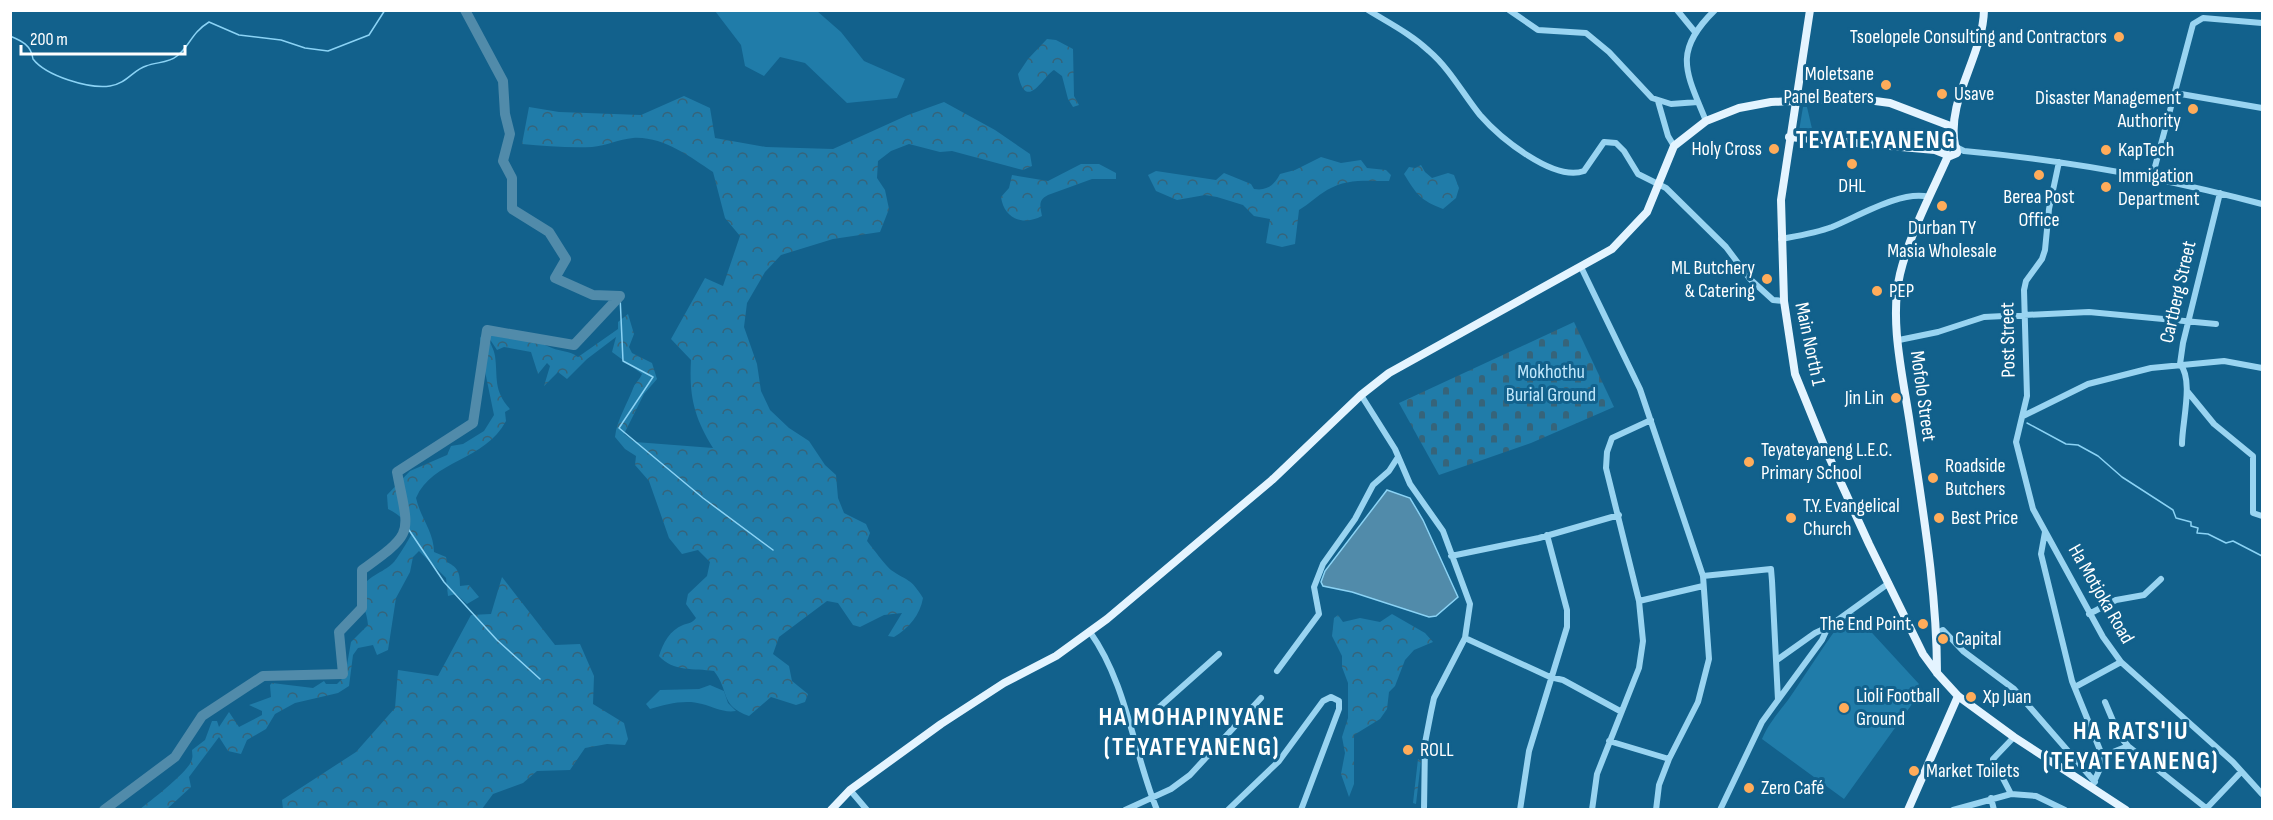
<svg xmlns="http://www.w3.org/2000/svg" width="2273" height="820" viewBox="0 0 2273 820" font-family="'Sofia Sans Condensed',sans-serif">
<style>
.green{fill:#207ca9}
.forest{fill:url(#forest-crowns)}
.cemetery{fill:url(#cemetery-stones)}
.water{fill:#518baa;stroke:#8bd3f5;stroke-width:1.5}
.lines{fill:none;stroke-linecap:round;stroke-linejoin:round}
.stream{stroke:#8bd3f5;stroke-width:1.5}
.river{stroke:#518baa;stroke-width:10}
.minor{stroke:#99d4f1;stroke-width:6}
.major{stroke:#e4f4ff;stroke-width:8}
.poi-dot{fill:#ffac5a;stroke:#12618c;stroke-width:2}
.labels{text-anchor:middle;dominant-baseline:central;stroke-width:6;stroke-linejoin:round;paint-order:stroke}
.poi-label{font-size:20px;fill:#fff;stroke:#12618c;text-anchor:start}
.street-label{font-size:20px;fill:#fff;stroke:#12618c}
.park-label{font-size:20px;fill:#c0e8fc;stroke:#12618c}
.district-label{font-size:26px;font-weight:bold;letter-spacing:1.5px;fill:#fff;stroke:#12618c}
</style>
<defs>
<pattern id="forest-crowns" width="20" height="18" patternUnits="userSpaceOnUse" patternTransform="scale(1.5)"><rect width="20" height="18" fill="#207ca9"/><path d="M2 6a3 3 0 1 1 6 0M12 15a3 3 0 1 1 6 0" fill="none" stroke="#36647a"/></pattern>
<pattern id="cemetery-stones" width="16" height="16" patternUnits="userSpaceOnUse" patternTransform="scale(1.5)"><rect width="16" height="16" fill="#207ca9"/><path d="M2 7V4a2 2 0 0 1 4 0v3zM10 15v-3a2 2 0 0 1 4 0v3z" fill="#36647a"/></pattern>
</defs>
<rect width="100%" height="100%" fill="#12618c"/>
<path class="green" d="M715 11H817L841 32 864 61 905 79 897 98 847 103 805 63 780 57 764 76 745 66 741 45Z
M1803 107H1807L1813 133 1799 131Z
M1851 610 1919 684 1911 692 1915 700 1844 799 1762 739C1769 723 1778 713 1788 700 1809 670 1827 639 1851 610Z
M710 685 724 691 728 703 736 711C723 713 714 707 702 704 686 699 666 704 650 709L646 704 660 690 699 689Z"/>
<path class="forest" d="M1047 39 1056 40 1073 49 1074 96 1079 105 1073 107 1068 99 1062 76 1054 70C1044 75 1026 114 1018 74L1028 59Z
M684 96 710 108 715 138 766 147 833 149 908 115 944 102 995 130 1030 154 1032 166 1023 170 952 151 940 152 909 144 891 151 878 161 877 178 885 190 889 209 880 232 833 239 781 255 765 272 747 303 744 327 757 364 761 391 770 410 789 428 809 441 825 465 836 475 838 498 844 513 866 524 870 533 867 541C871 546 886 566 891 570 908 582 910 577 923 598 920 615 909 628 894 637L888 636 902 613 884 615 860 627 853 625 838 603 827 601 779 637 773 654 789 666 792 681 808 694 805 702 796 705 771 697 749 716C719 705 730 691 714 671 694 668 673 672 659 656 663 643 670 630 683 625 689 623 692 623 696 618L686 604 688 594 707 576 710 562 698 550 682 554 669 538 649 481 635 465 636 456 625 449 615 437C617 419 628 403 634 386 637 381 640 379 642 374L612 352 616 337 587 359 567 379 558 372 544 386 550 366 547 363 538 374 531 352 504 347 497 350 489 338C490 344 494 349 495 356 498 378 493 390 510 409L505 412 506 421C485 461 432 460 416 498 420 517 434 532 434 552L446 557 447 562C459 568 460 574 460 586L469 585 479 597 467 604 456 594 448 596 446 578 419 551 413 557 410 572 396 598 388 650 377 655 373 645 358 648 353 655 349 686 338 693 295 703 275 714 266 729 247 740 241 754 228 751 219 737 189 777 191 787 167 809H140C150 801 190 771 192 759 193 756 192 753 192 750L205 740 212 721H217L219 727 229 712 239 727 262 715V711L249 705 271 697 270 685 272 683 313 688 324 681 326 684H337L345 676 351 642 368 625C367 611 361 603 360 589 371 574 381 574 393 563 395 562 410 538 411 535 408 522 400 515 388 509L387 495 410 471 447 455 451 446 463 444 484 431 494 415 480 347V338L486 326C511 328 531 339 552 348 561 352 569 350 578 357L618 329V322L628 314 634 334 629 347 632 353 652 363 657 379 644 394 624 434 635 442 713 448C694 417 689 396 691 360L671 339 705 278 723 286 740 236 725 218 713 172C690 157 663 136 633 138 619 139 606 146 592 147 569 148 545 146 522 144L529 107 559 112 641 115Z
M1321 157 1341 163 1361 160 1367 168 1386 170 1391 175 1389 181C1368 181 1347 178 1327 190 1317 196 1309 204 1299 210L1295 244 1282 247 1266 243 1270 219 1254 216 1243 205 1217 197 1205 195 1177 200 1156 191 1148 175 1156 171 1216 180 1224 173 1251 184 1254 189C1268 191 1274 185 1280 174L1295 170Z
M1081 164H1099L1116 173V179H1092L1048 195C1038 200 1040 206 1042 216 1023 226 1004 219 1001 197L1009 188 1012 175 1048 181Z
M1421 165 1425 172 1432 178 1448 173 1454 175 1459 188 1456 198 1443 209C1420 200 1417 195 1404 174L1409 167 1415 168Z
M502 577 555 645 580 644 594 676 593 704 624 723 628 739 625 745 607 744 585 748 570 770 537 771 523 783 493 794 482 809H283L282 800 356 752 395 708 398 670 438 676 471 615 491 614Z
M1392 614 1425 633 1433 642 1414 650 1405 660 1395 686 1389 692 1387 709 1380 719 1354 735V784L1349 797 1341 774 1345 753 1342 737 1348 718V683L1342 667V656L1332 636 1334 618 1338 615 1343 622 1360 618 1380 622Z
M1418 759 1421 761 1416 804 1413 803Z"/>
<path class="cemetery" d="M1574 322 1614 407 1531 443 1439 475 1399 403Z"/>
<path class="water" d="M1387 490 1410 498 1423 520 1458 597 1436 616 1429 617 1352 592 1323 586 1321 582 1325 571Z"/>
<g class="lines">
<path class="stream" d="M10 36C22 41 31 45 33 59 46 76 89 89 110 86 126 84 133 70 146 66 156 62 169 63 177 56 190 46 191 33 209 22L239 35 281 40 305 48 328 51 369 35 385 10
M620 296 623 361 653 377 619 428 703 498 773 550
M2027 423 2066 444 2078 445 2098 456 2122 477 2173 510 2176 518 2191 522V526L2198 528 2197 533 2208 534 2226 543 2233 541 2262 556
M407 527 444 582 497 640 540 679"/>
<path class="river" d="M104 810 175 757 202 716 263 676 343 674 339 632 362 608V570C416 531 409 535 397 472L473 423 487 330 574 345 620 296 593 295 555 278 566 259 549 232 512 209V178L503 161 510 134 505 114 503 81 465 10"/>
<path class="minor" d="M1368 10C1389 23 1411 34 1429 51 1450 69 1463 94 1480 115 1500 138 1554 182 1584 171L1604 142 1616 143 1624 151 1638 174 1666 188 1726 247 1750 279 1773 300 1784 301
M1509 10 1538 30 1586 33 1609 52 1652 98 1671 104 1698 102
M1677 10 1695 32
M2175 93 2262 108
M1658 101 1668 136 1674 146
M1706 121C1686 72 1672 52 1715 10
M1956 147 1964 151C2065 160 2164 178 2262 204
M2059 162 2049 209 2045 250 2042 259 2026 281 2024 290 2027 396 2016 442 2033 509 2103 637 2121 662 2233 762 2262 794
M2152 178 2193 24 2203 18 2262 23
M1781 239C1797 236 1816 233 1832 227 1859 216 1901 190 1929 197
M1581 267 1640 389 1703 576 1709 659 1698 702 1669 759 1659 785 1656 810
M1899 340 1938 332 1984 317 2089 312 2216 324
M2187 391 2214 424 2253 456V513L2262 516
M1361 395 1395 449 1410 484 1443 531 1470 604 1465 638 1434 698 1431 712 1425 743 1424 810
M2023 416 2088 384 2151 368 2224 361 2262 368
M2182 444C2182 422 2194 380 2180 364L2183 343 2220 193
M2045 532 2041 554 2072 681 2104 760 2092 786
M1451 556 1539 538 1619 515
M1703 576 1771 569 1772 581 1778 700 1762 722 1720 810
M1639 601 1703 586
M2089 614 2116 600 2144 595 2161 579
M1090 632C1127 684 1133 751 1157 810
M1937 633 1943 630 1963 651 2014 689 2095 782
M1465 638 1550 677 1563 680 1620 711
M1777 660 1815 633 1828 627
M1277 671 1319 614 1314 587 1323 564 1355 519 1373 485 1389 471 1398 457
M2075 687 2121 662
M1778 700 1822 640 1828 627 1889 583
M2105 702 2119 735 2128 746 2206 808
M1129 723 1147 718 1219 654
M1609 741 1669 759
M2104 760 2113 752 2128 746
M850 790 867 810
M2011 794 1993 759 2014 737
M1991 798 1994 810
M1125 810 1171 789 1190 775 1261 698
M1228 810 1279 761 1323 701 1331 697 1339 701V709L1301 810
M1520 810 1529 751 1567 627V610L1547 535
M1592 810 1597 774 1639 668 1643 641 1639 601 1606 468 1607 452 1612 438 1651 420
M1953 810 2011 794 2036 796 2065 810
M2205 810 2241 772"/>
<path class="major" d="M1810 10 1781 200 1784 301 1795 374 1825 448 1869 544 1923 654 1937 673 1958 696 2014 737 2126 810
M1789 137 1935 150 1950 156 1957 153 1956 147 1948 144 1945 148 1946 154
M1955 145C1946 100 1983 56 1984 10
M1937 673C1937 590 1922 506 1910 424 1903 377 1889 321 1900 274 1910 233 1931 194 1948 156
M831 810 850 790 941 724 1004 683 1056 656 1107 619 1272 480 1361 395 1389 373 1612 249 1647 212 1674 146 1706 121 1739 108 1771 102 1853 98 1890 103 1953 127
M1908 810 1958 696"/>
</g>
<g class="poi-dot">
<circle cx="2119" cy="37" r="6"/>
<circle cx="1886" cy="85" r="6"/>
<circle cx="1942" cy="94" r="6"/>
<circle cx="2193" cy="109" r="6"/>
<circle cx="1774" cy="149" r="6"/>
<circle cx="2106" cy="150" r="6"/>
<circle cx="1852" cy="164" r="6"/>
<circle cx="2039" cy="175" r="6"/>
<circle cx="2106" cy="187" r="6"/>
<circle cx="1942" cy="206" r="6"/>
<circle cx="1767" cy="279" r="6"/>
<circle cx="1877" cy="291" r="6"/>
<circle cx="1896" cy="398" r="6"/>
<circle cx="1749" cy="462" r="6"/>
<circle cx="1933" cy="478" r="6"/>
<circle cx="1791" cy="518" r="6"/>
<circle cx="1939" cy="518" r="6"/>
<circle cx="1923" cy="624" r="6"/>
<circle cx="1943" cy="639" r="6"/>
<circle cx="1971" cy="697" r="6"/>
<circle cx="1844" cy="708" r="6"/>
<circle cx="1408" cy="750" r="6"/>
<circle cx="1914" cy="771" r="6"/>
<circle cx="1749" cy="788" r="6"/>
</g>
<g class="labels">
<g class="poi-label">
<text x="2107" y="37" text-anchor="end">Tsoelopele Consulting and Contractors</text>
<text x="1874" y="74" text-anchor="end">Moletsane<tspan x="1874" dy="23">Panel Beaters</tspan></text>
<text x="1954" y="94">Usave</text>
<text x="2181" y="98" text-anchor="end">Disaster Management<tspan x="2181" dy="23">Authority</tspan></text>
<text x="1762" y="149" text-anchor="end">Holy Cross</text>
<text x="2118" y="150">KapTech</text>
<text x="2118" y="176">Immigation<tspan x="2118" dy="23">Department</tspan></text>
<text x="1852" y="186" text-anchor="middle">DHL</text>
<text x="2039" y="197" text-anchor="middle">Berea Post<tspan x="2039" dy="23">Office</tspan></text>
<text x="1942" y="228" text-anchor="middle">Durban TY<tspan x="1942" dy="23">Masia Wholesale</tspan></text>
<text x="1755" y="268" text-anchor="end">ML Butchery<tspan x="1755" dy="23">&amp; Catering</tspan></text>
<text x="1889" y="291">PEP</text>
<text x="1884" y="398" text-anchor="end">Jin Lin</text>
<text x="1761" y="450">Teyateyaneng L.E.C.<tspan x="1761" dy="23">Primary School</tspan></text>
<text x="1945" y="466">Roadside<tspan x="1945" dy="23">Butchers</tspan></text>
<text x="1803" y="506">T.Y. Evangelical<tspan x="1803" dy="23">Church</tspan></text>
<text x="1951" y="518">Best Price</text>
<text x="1911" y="624" text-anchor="end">The End Point</text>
<text x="1955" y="639">Capital</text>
<text x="1856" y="696">Lioli Football<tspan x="1856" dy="23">Ground</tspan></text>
<text x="1983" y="697">Xp Juan</text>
<text x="1420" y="750">ROLL</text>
<text x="1926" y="771">Market Toilets</text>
<text x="1761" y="788">Zero Café</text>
</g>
<g class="street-label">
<text transform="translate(2178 292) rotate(-77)">Cartberg Street</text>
<text transform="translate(2008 340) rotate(-91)">Post Street</text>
<text transform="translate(1810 344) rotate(78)">Main North 1</text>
<text transform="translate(1923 396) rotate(82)">Mofolo Street</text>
<text transform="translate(2101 594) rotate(60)">Ha Motjoka Road</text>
</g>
<g class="park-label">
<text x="1551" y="372">Mokhothu<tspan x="1551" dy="23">Burial Ground</tspan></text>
</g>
<g class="district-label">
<text x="1876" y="140">TEYATEYANENG</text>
<text x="1192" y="717">HA MOHAPINYANE<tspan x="1192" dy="30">(TEYATEYANENG)</tspan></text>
<text x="2131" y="731">HA RATS'IU<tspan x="2131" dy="30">(TEYATEYANENG)</tspan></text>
</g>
</g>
<rect width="2273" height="820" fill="none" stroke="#ffffff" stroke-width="24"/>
<path d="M21 45v9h164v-9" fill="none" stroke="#ffffff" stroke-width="3"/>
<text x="30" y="45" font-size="18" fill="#ffffff" stroke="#12618c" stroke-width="4.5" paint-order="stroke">200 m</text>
</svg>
